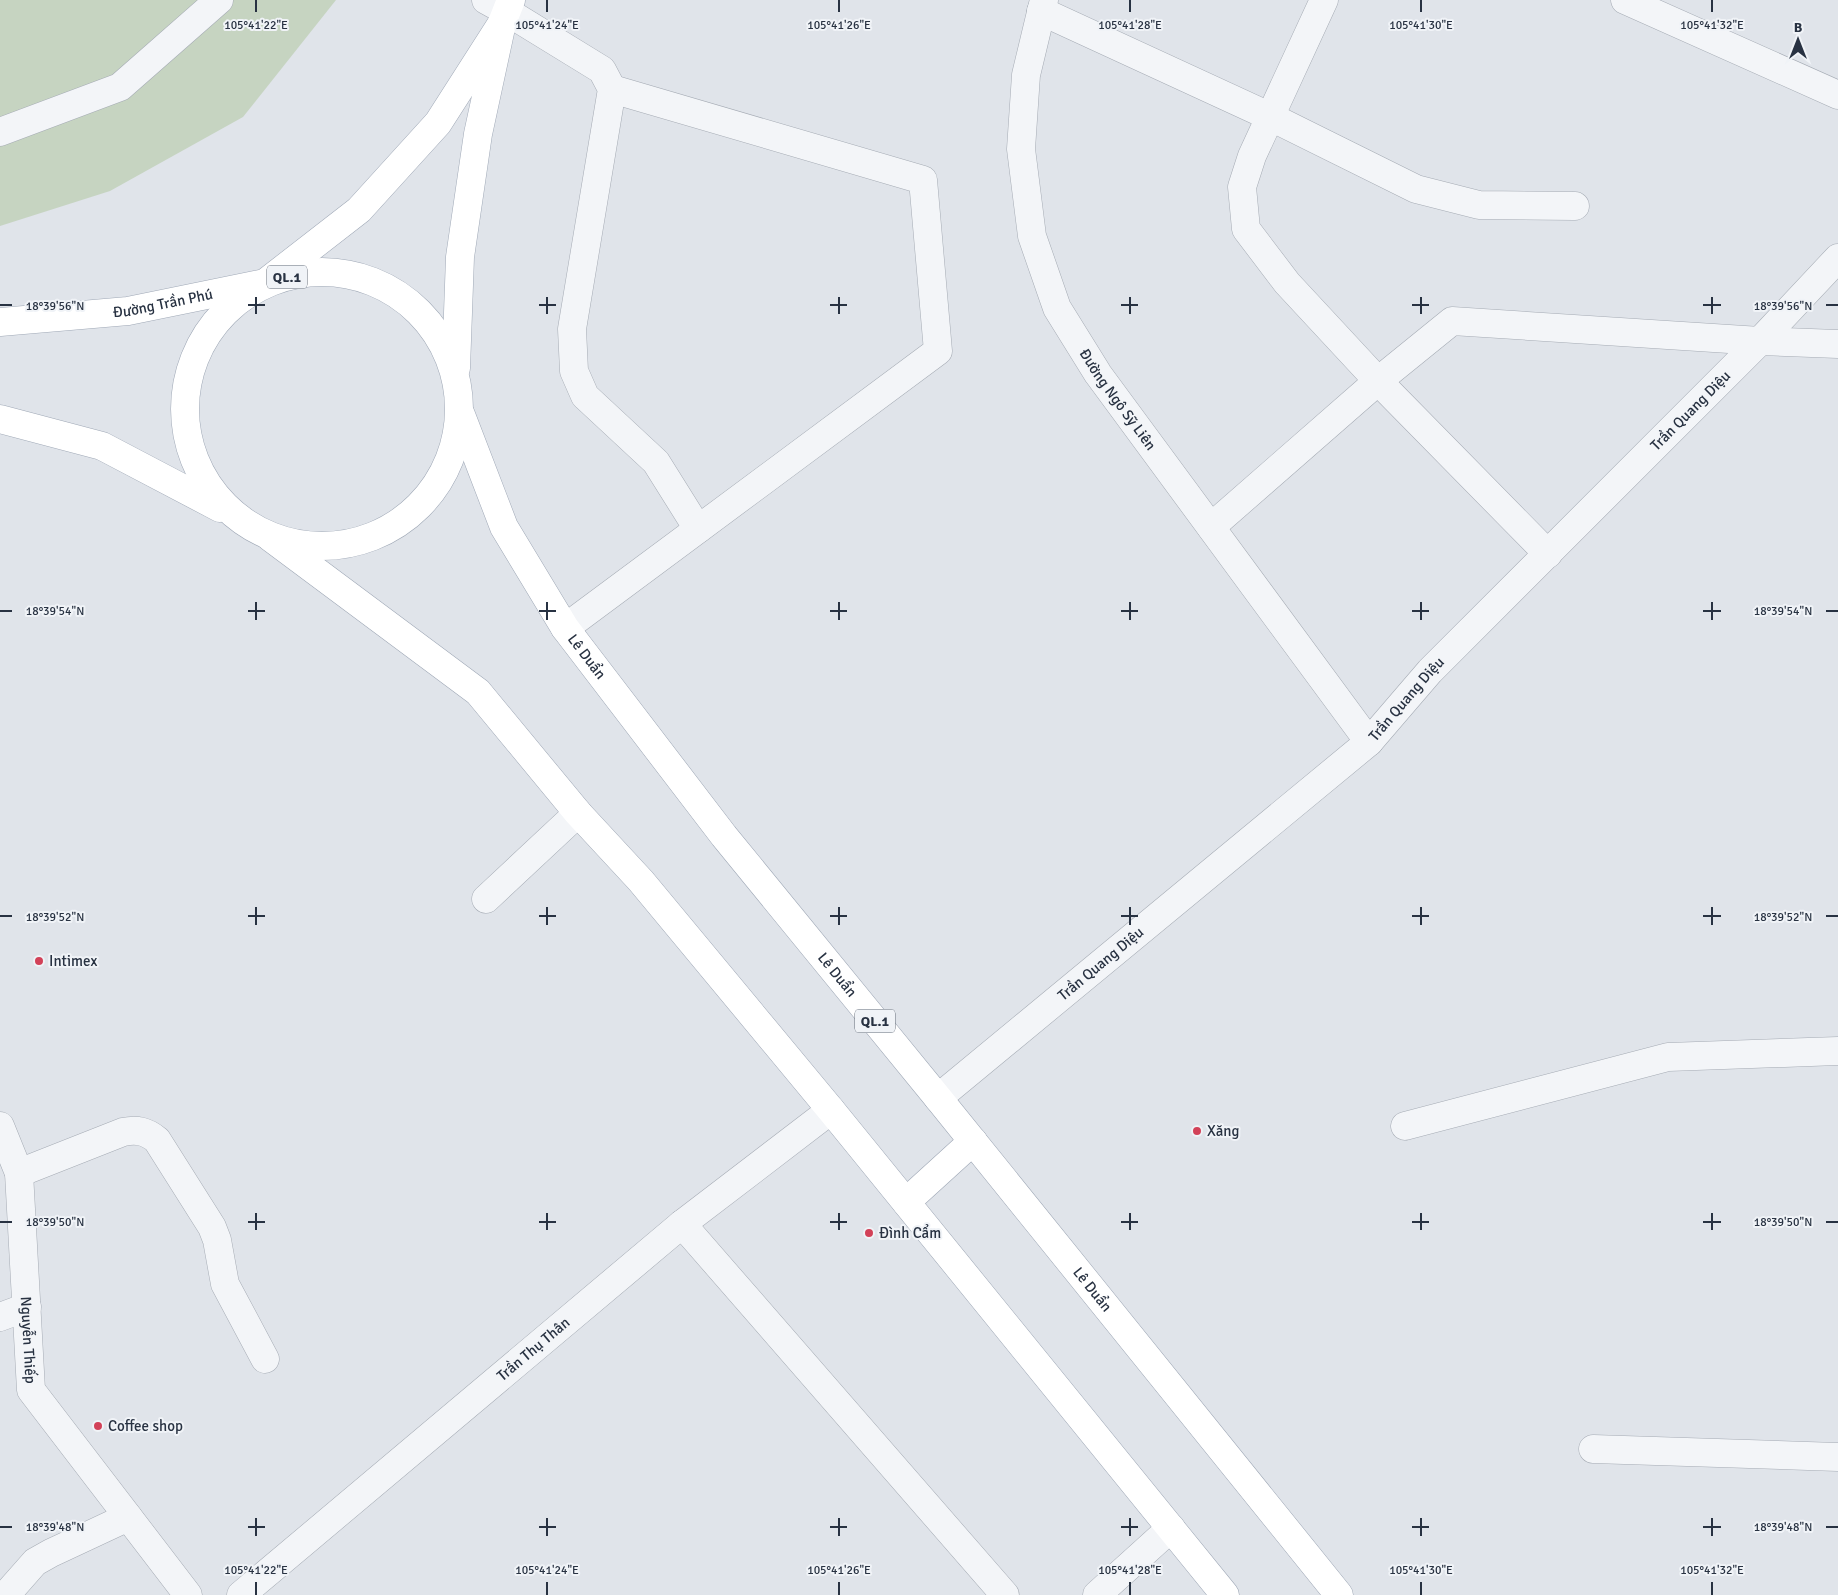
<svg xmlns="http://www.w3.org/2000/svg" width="1838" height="1595" viewBox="0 0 1838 1595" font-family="Signika,sans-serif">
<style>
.green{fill:#c6d4c1}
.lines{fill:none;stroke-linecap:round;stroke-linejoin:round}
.minor-casing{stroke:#a5abb4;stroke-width:29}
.major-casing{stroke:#9fa8b6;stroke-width:29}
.minor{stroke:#f3f5f8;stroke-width:28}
.major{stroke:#fff;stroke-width:28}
.ticks{fill:none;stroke:#283242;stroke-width:2}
.poi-dot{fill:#d24158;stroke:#f0f3f7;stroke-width:2}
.labels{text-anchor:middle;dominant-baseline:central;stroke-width:4;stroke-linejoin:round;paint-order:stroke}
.shield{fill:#f0f3f7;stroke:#646c78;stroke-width:1}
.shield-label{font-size:14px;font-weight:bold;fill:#283242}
.street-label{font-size:15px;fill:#283242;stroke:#f0f3f7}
.poi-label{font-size:15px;fill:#283242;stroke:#f0f3f7;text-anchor:start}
.ticks-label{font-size:12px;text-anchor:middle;fill:#283242;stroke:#f0f3f7;stroke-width:4;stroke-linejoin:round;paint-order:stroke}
</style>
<rect width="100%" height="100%" fill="#e0e4ea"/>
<path class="green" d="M0 0H336L243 117 110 191 0 226Z"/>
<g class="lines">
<g class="minor-casing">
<g id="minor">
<path d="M486 0 506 11 602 70 612 89 572 329 574 371 585 396 656 462 698 529"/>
<path id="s1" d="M1044 0 1026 75 1021 149 1032 236 1057 308 1098 374 1369 742"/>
<path d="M1324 0 1252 156 1242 187 1246 229 1287 283 1378 381 1548 554"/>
<path d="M1625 0 1838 95"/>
<path d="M1041 11 1269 116 1416 189 1479 205 1575 206"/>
<path d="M0 132 120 87 219 0"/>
<path d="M1211 527 1378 381 1452 321 1760 341 1838 344"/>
<path d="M565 628 938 351 923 180 612 89"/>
<path d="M486 899 578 813"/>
<path id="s2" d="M938 1098 1369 742 1430 671 1760 341 1838 258"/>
<path id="s3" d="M0 1126 19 1173 31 1390 188 1595"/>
<path d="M1405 1126 1668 1057 1838 1051"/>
<path d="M19 1173 123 1132C137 1129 146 1131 157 1140L212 1227 217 1240 225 1284 265 1359"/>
<path d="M682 1224 1005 1595"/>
<path d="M0 1317 27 1307"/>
<path d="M1593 1449 1838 1457"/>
<path d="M6 1595 35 1562 51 1553 128 1517"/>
<path id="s4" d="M241 1595 682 1224 831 1110"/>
<path d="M1097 1595 1171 1528"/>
</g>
</g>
<g class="major-casing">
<g id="major">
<circle cx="322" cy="409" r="137"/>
<path id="s5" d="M0 322 128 311 265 283 359 210 438 123 502 23"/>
<path d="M456 368 460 257 478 134 502 23 511 0"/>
<path id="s6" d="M461 415 504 527 565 628 724 836 938 1098 1339 1595"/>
<path d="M0 419 102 446 220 508"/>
<path d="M270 537 478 692 578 813 641 881 831 1110 1225 1595"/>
<path d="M906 1202 973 1141"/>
</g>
</g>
<use href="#minor" class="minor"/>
<use href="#major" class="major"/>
</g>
<path class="ticks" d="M256 0V12M547 0V12M839 0V12M1130 0V12M1421 0V12M1712 0V12M256 297V314M547 297V314M839 297V314M1130 297V314M1421 297V314M1712 297V314M0 305H12M248 305H265M539 305H556M830 305H847M1121 305H1138M1412 305H1429M1703 305H1721M1826 305H1838M256 602V620M547 602V620M839 602V620M1130 602V620M1421 602V620M1712 602V620M0 611H12M248 611H265M539 611H556M830 611H847M1121 611H1138M1412 611H1429M1703 611H1721M1826 611H1838M256 907V925M547 907V925M839 907V925M1130 907V925M1421 907V925M1712 907V925M0 916H12M248 916H265M539 916H556M830 916H847M1121 916H1138M1412 916H1429M1703 916H1721M1826 916H1838M256 1213V1230M547 1213V1230M839 1213V1230M1130 1213V1230M1421 1213V1230M1712 1213V1230M0 1222H12M248 1222H265M539 1222H556M830 1222H847M1121 1222H1138M1412 1222H1429M1703 1222H1721M1826 1222H1838M256 1518V1536M547 1518V1536M839 1518V1536M1130 1518V1536M1421 1518V1536M1712 1518V1536M0 1527H12M248 1527H265M539 1527H556M830 1527H847M1121 1527H1138M1412 1527H1429M1703 1527H1721M1826 1527H1838M256 1582V1595M547 1582V1595M839 1582V1595M1130 1582V1595M1421 1582V1595M1712 1582V1595"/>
<g class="poi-dot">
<circle cx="39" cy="961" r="5"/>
<circle cx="1197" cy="1131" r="5"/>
<circle cx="869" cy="1233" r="5"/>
<circle cx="98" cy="1426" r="5"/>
</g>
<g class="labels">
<g class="shield">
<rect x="267" y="265.5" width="40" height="23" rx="4"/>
<rect x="855" y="1009.5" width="40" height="23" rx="4"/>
</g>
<g class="shield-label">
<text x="287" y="277">QL.1</text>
<text x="875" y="1021">QL.1</text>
</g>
<g class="street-label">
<text stroke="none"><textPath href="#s5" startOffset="164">Đường Trần Phú</textPath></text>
<text stroke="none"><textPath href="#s1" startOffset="425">Đường Ngô Sỹ Liên</textPath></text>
<text stroke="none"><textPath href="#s2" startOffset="1021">Trần Quang Diệu</textPath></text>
<text stroke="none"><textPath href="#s6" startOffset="274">Lê Duẩn</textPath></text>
<text stroke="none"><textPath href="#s2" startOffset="616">Trần Quang Diệu</textPath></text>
<text stroke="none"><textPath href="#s2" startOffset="211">Trần Quang Diệu</textPath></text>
<text stroke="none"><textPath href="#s6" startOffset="679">Lê Duẩn</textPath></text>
<text stroke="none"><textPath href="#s6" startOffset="1084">Lê Duẩn</textPath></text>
<text stroke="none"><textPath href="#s3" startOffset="218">Nguyễn Thiếp</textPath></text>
<text stroke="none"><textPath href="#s4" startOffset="382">Trần Thụ Thân</textPath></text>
</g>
<g class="poi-label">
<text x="49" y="961">Intimex</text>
<text x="1207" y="1131">Xăng</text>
<text x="879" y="1233">Đình Cẩm</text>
<text x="108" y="1426">Coffee shop</text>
</g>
</g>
<g class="ticks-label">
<text x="256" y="29">105°41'22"E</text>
<text x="547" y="29">105°41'24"E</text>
<text x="839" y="29">105°41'26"E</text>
<text x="1130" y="29">105°41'28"E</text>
<text x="1421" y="29">105°41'30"E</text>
<text x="1712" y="29">105°41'32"E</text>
<text x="55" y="310">18°39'56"N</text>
<text x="1783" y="310">18°39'56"N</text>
<text x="55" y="615">18°39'54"N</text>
<text x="1783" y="615">18°39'54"N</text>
<text x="55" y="921">18°39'52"N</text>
<text x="1783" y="921">18°39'52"N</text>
<text x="55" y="1226">18°39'50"N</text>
<text x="1783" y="1226">18°39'50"N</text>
<text x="55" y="1531">18°39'48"N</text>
<text x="1783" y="1531">18°39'48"N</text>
<text x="256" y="1574">105°41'22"E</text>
<text x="547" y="1574">105°41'24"E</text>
<text x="839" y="1574">105°41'26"E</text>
<text x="1130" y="1574">105°41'28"E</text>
<text x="1421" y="1574">105°41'30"E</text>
<text x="1712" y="1574">105°41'32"E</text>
</g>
<g transform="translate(1798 40)" stroke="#f0f3f7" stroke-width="4" paint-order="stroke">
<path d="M0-4L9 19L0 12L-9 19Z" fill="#283242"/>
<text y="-8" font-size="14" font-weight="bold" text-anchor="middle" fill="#283242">B</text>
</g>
</svg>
